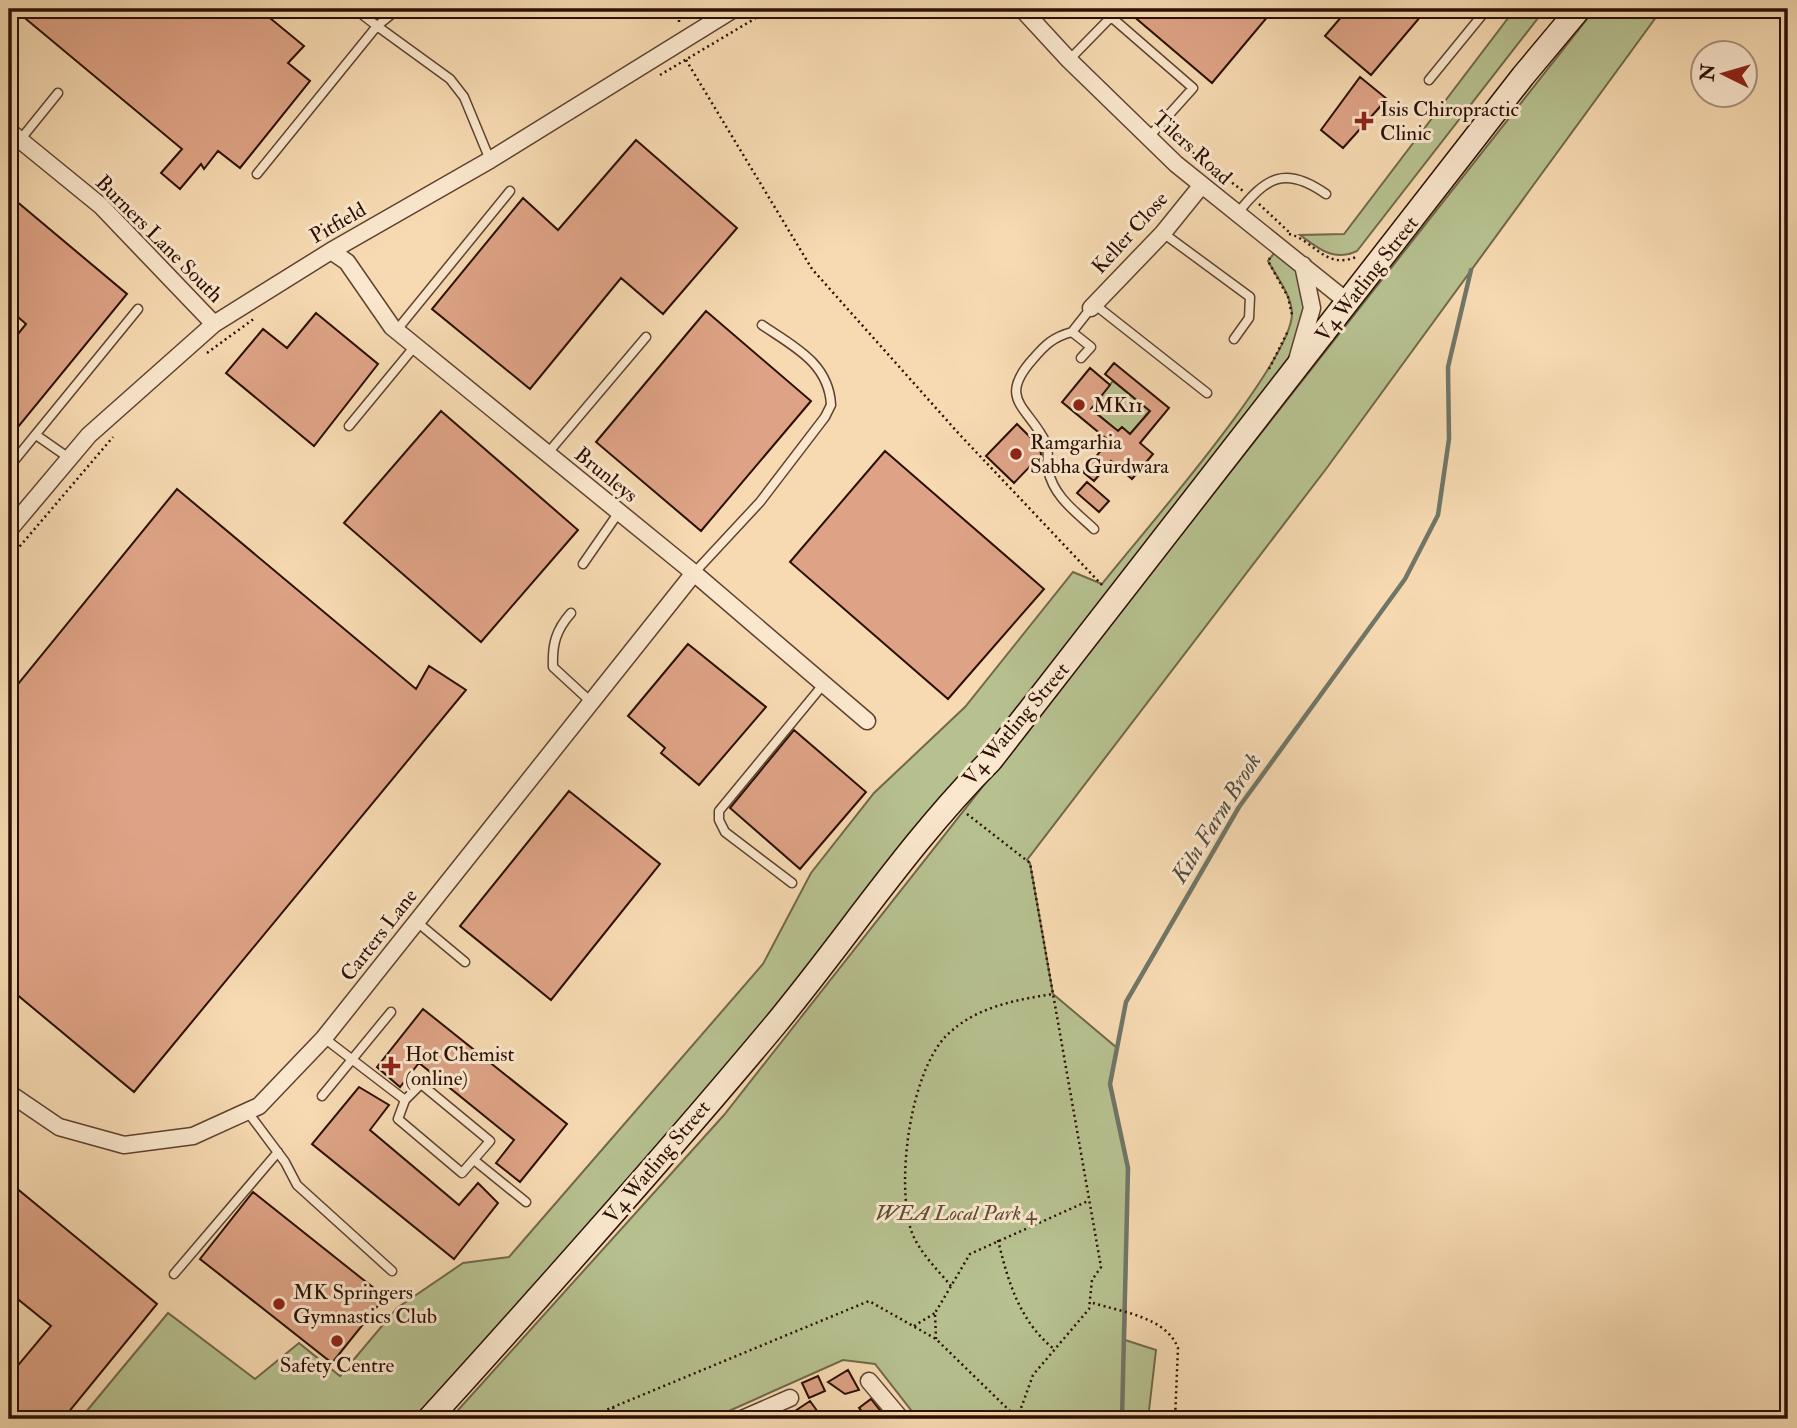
<svg xmlns="http://www.w3.org/2000/svg" width="1797" height="1428" viewBox="0 0 1797 1428" font-family="'IM FELL Double Pica',serif">
<style>
.green{fill:#b7c190;stroke:#71684a;stroke-width:2}
.lines{fill:none;stroke-linecap:round;stroke-linejoin:round}
.stream{stroke:#707667;stroke-width:4.5}
.building{fill:#dea386;stroke:#2b0f04;stroke-width:2}
.lane-casing{stroke:#5e4230;stroke-width:11}
.street-casing{stroke:#5e4230;stroke-width:19}
.secondary-casing{stroke:#2b0f04;stroke-width:26}
.path{stroke:#2b0f04;stroke-width:2.5;stroke-dasharray:2 3.5;stroke-linecap:butt}
.lane{stroke:#fae7cd;stroke-width:8}
.street{stroke:#fae7cd;stroke-width:16}
.secondary{stroke:#fae7cd;stroke-width:23}
.poi-dot{fill:#8f2418;stroke:#fae7cd;stroke-width:2.5}
.labels{text-anchor:middle;dominant-baseline:central;stroke-width:6;stroke-linejoin:round;paint-order:stroke}
.poi-label{font-size:21px;fill:#2b0f04;stroke:#fae7cd;text-anchor:start}
.street-label{font-size:21px;fill:#2b0f04;stroke:#fae7cd}
.park-label{font-size:21px;font-style:italic;fill:#5c4d35;stroke:#fae7cd}
.water-label{font-size:23px;font-style:italic;fill:#534b3e;stroke:#fae7cd}
</style>
<rect width="100%" height="100%" fill="#f7dab2"/>
<filter id="stains"><feTurbulence type="fractalNoise" baseFrequency=".00286" numOctaves="4"/><feColorMatrix values="0 0 0 0 .2 0 0 0 0 .09 0 0 0 0 .02 0 0 0 .5 -.17"/></filter>
<radialGradient id="worn" r=".72"><stop offset=".6" stop-color="#630" stop-opacity="0"/><stop offset="1" stop-color="#630" stop-opacity=".3"/></radialGradient>
<path class="green" d="M1515 9H1545L1357 251C1334 262 1319 249 1300 235L1344 234Z
M1595 9H1662L1326 469 1027 860 1030 863 1053 994 1117 1048 1110 1084 1128 1168 1125 1340 1156 1350 1148 1419H918L875 1364 843 1360 711 1419H450L724 1115Z
M1279 247 1303 265 1312 308 1294 373 950 801 429 1419H80L168 1313 255 1379 299 1343 340 1376 397 1308 463 1263 509 1257 763 964 811 873 874 793 965 707 1073 572 1102 584C1139 537 1291 364 1292 314 1292 296 1276 276 1268 261Z
M1113 381 1150 411 1130 434 1122 427 1118 431 1091 409Z"/>
<g class="lines">
<path class="stream" d="M1122 1419 1128 1168 1110 1084 1126 1002 1239 807 1405 579 1438 515 1449 439 1448 367 1471 270"/>
</g>
<path class="building" d="M14 9H259L304 46 288 63 310 81 240 168 218 151 204 169 201 164 180 189 161 173 182 149Z
M1125 9H1274L1212 83Z
M1348 9H1427L1371 75 1325 36Z
M1360 77 1387 99 1343 148 1321 130Z
M636 140 737 228 663 314 621 278 530 389 432 309 523 198 558 230Z
M9 195 127 294 9 438V345L26 324 9 309Z
M706 311 811 401 701 531 596 442Z
M316 313 378 364 314 446 226 373 263 329 287 348Z
M1114 363 1169 408 1140 443 1153 454 1132 479 1111 461 1094 481 1083 472 1109 441 1062 402 1090 368 1110 385 1091 409 1118 431 1122 427 1130 434 1150 411 1105 374Z
M441 411 578 530 481 642 344 523Z
M1017 424 1040 447 1041 455 1014 483 986 456Z
M885 451 1044 589 948 699 790 562Z
M1087 482 1109 501 1099 512 1077 493Z
M177 489 416 689 429 666 466 690 134 1092 9 988V695Z
M688 644 766 707 699 785 661 753 665 748 628 716Z
M794 730 866 792 800 869 730 808Z
M569 791 660 864 551 1000 460 926Z
M423 1009 567 1124 520 1182 496 1163 514 1140 419 1063 400 1087 377 1067Z
M359 1087 389 1105 370 1130 459 1205 478 1183 498 1203 454 1259 312 1144Z
M9 1182 157 1304 63 1419H9V1376L51 1326 9 1292Z
M253 1192 385 1297 332 1363 200 1259Z
M848 1370 859 1390 845 1394 828 1382Z
M818 1376 825 1391 809 1398 802 1383Z
M871 1399 887 1419H868L859 1408Z
M810 1401 823 1419H783Z"/>
<g class="lines">
<g class="lane-casing">
<path id="lane" d="M355 9 377 26 398 9
M1102 9 1193 88 1148 138
M1069 60 1111 17
M1429 80 1487 9
M20 140 58 93
M257 174 377 26 450 79 464 97 490 160
M1237 214C1266 177 1285 165 1326 194
M1163 233 1250 297 1249 318 1234 339
M1094 304 1207 393
M396 331 510 191
M1072 332C1053 337 1045 345 1033 359 996 400 1029 407 1046 443 1050 452 1046 461 1048 470 1054 497 1075 511 1094 529
M1081 358 1091 347 1072 332 1091 308
M349 426 415 346
M36 435 69 458
M547 454 646 337
M9 467 138 309
M583 564 619 512
M694 573 760 502 825 417 831 405C829 363 793 346 762 325
M571 613C556 630 552 644 553 667L591 702
M792 883 725 832 719 820V811L822 686
M417 922 465 962
M324 1038 405 1100 421 1084 490 1141 462 1173 398 1119 405 1100
M322 1096 391 1012
M247 1111 285 1162 297 1185 392 1271
M474 1160 526 1202
M174 1274 278 1152"/>
</g>
<g class="street-casing">
<path id="street" d="M1022 9 1069 60 1176 164 1349 303
M9 131 101 206 214 324
M331 251 347 262 392 327 694 573 867 721
M1091 308 1163 233 1201 186
M1297 360 1312 308 1303 265
M9 530 89 435 214 324 331 251 490 160 734 9
M9 1093 59 1127 124 1145 193 1136 259 1106 324 1038 694 573
M869 1381 901 1419
M742 1419 790 1398"/>
</g>
<g class="secondary-casing">
<path id="secondary" d="M429 1419C546 1290 662 1160 774 1026 847 938 910 841 991 760L1523 76 1579 9"/>
</g>
<path class="path" d="M679 9V24
M686 60 812 269 960 435 1102 585
M660 75 771 9
M1185 153 1188 149 1243 191
M1259 204 1290 233
M1289 234C1314 240 1325 270 1356 257
M1270 258 1268 261 1288 297 1292 315
M207 353 255 318
M1269 369 1288 331
M9 559 113 437
M967 814 1030 863 1101 1267 1092 1280 1089 1309 1033 1375 1020 1411
M998 1240C1008 1282 1020 1322 1054 1349
M951 1286C937 1269 918 1251 911 1230 896 1181 910 1074 946 1036 975 1007 1015 1000 1053 994
M1093 1303C1122 1312 1166 1317 1178 1348L1175 1419
M914 1326 935 1313
M936 1339 935 1313 970 1254 1088 1201
M613 1407 617 1419
M594 1419 606 1410 869 1301 936 1339 1013 1414
M1012 1419 1013 1414 1020 1411 1027 1419"/>
<use href="#lane" class="lane"/>
<use href="#street" class="street"/>
<use href="#secondary" class="secondary"/>
</g>
<g class="poi-dot">
<path d="M1360.5 110.5h7v7h7v7h-7v7h-7v-7h-7v-7h7z"/>
<circle cx="1079" cy="405" r="7"/>
<circle cx="1016" cy="454" r="7"/>
<path d="M387.5 1055.5h7v7h7v7h-7v7h-7v-7h-7v-7h7z"/>
<circle cx="279" cy="1304" r="7"/>
<circle cx="337" cy="1341" r="7"/>
</g>
<g class="labels">
<g class="poi-label">
<text x="1380" y="109">Isis Chiropractic<tspan x="1380" dy="24">Clinic</tspan></text>
<text x="1093" y="405">MK11</text>
<text x="1030" y="442">Ramgarhia<tspan x="1030" dy="24">Sabha Gurdwara</tspan></text>
<text x="405" y="1054">Hot Chemist<tspan x="405" dy="24">(online)</tspan></text>
<text x="293" y="1292">MK Springers<tspan x="293" dy="24">Gymnastics Club</tspan></text>
<text x="337" y="1365" text-anchor="middle">Safety Centre</text>
</g>
<g class="street-label">
<text transform="translate(1192 148) rotate(42)">Tilers Road</text>
<text transform="translate(338 223) rotate(-30)">Pitfield</text>
<text transform="translate(1130 233) rotate(-48)">Keller Close</text>
<text transform="translate(159 239) rotate(45)">Burners Lane South</text>
<text transform="translate(1367 279) rotate(-52)">V4 Watling Street</text>
<text transform="translate(606 475) rotate(39)">Brunleys</text>
<text transform="translate(1016 724) rotate(-50)">V4 Watling Street</text>
<text transform="translate(379 935) rotate(-52)">Carters Lane</text>
<text transform="translate(657 1162) rotate(-50)">V4 Watling Street</text>
</g>
<g class="park-label">
<text x="956" y="1213">WEA Local Park 4</text>
</g>
<g class="water-label">
<text transform="translate(1216 818) rotate(-58)">Kiln Farm Brook</text>
</g>
</g>
<rect width="1797" height="1428" fill="none" stroke="#f7dab2" stroke-width="35"/>
<rect x="10" y="10" width="1776" height="1407" fill="none" stroke="#2b0f04" stroke-width="3.5"/>
<rect x="18" y="18" width="1762" height="1393" fill="none" stroke="#2b0f04" stroke-width="2"/>
<g transform="translate(1724 74) rotate(275)"><circle r="33" fill="#fae7cd" stroke="#a7917d" stroke-width="2"/>
<path d="M0-5L12 26L0 18L-12 26Z" fill="#8f2418"/>
<text y="-10" font-size="19" font-weight="bold" text-anchor="middle" fill="#2b0f04">N</text>
</g>
<rect width="100%" height="100%" filter="url(#stains)"/>
<rect width="100%" height="100%" fill="url(#worn)"/>
</svg>
